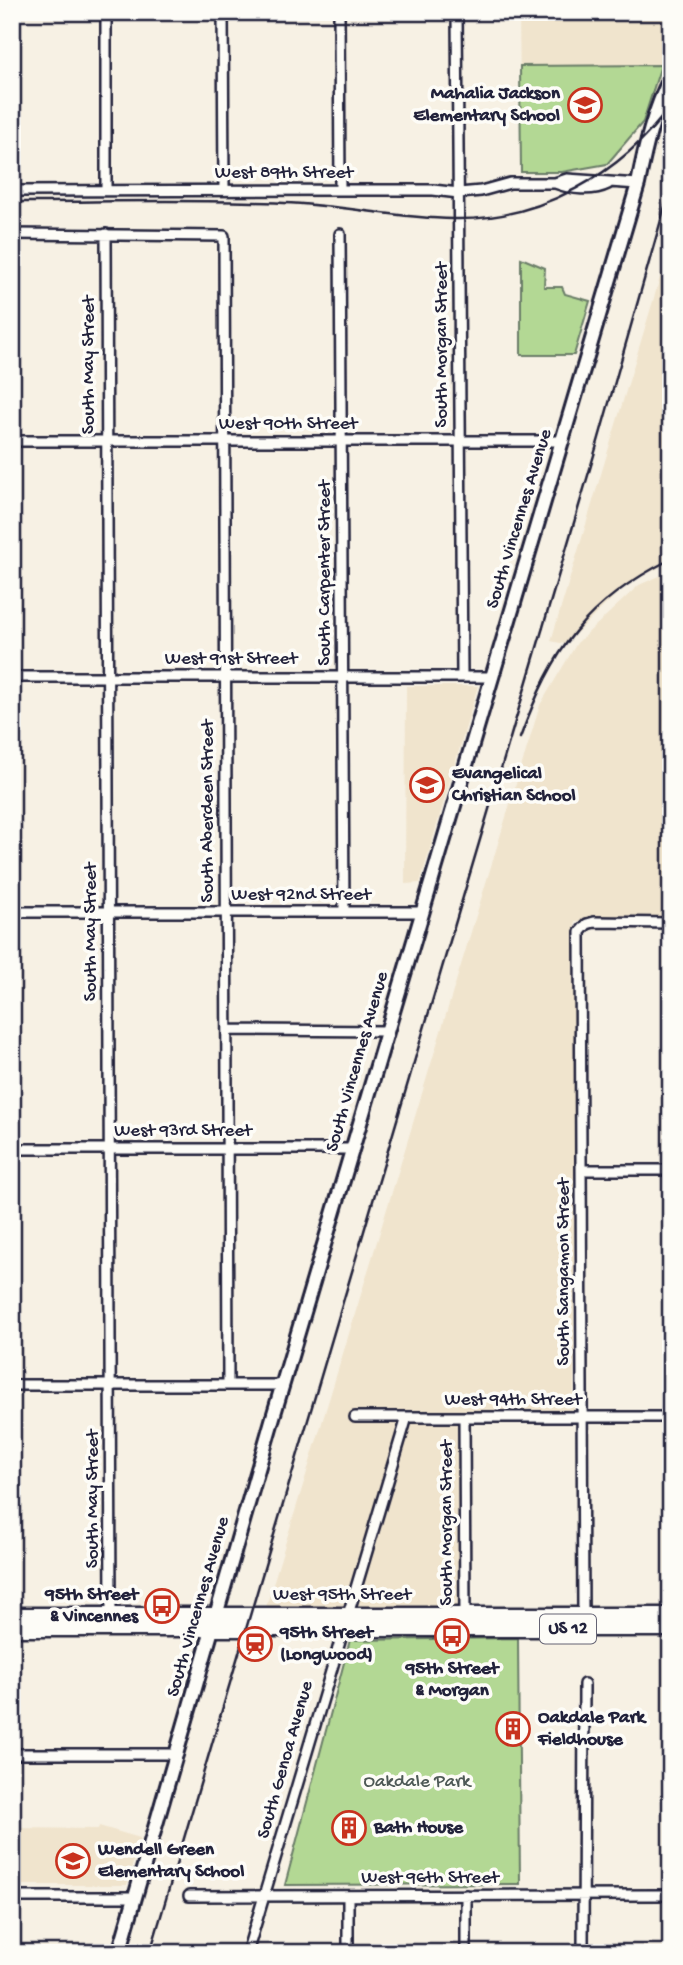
<svg xmlns="http://www.w3.org/2000/svg" width="683" height="1965" viewBox="0 0 683 1965" font-family="'Gochi Hand',sans-serif">
<style>
.built{fill:#f0e4cd}
.green{fill:#b3d894;stroke:#6a7d68;stroke-width:2}
.lines{fill:none;stroke-linecap:round;stroke-linejoin:round}
.street-casing{stroke:#22223b;stroke-width:14}
.secondary-casing{stroke:#22223b;stroke-width:18}
.primary-casing{stroke:#22223b;stroke-width:19}
.street{stroke:#fdfcf7;stroke-width:9}
.secondary{stroke:#fdfcf7;stroke-width:12}
.primary{stroke:#fdfcf7;stroke-width:14}
.rail{stroke:#22223b;stroke-width:2.5}
.labels{text-anchor:middle;dominant-baseline:central;stroke-width:7;stroke-linejoin:round;paint-order:stroke}
.shield{fill:#fdfcf7;stroke:#646373;stroke-width:2}
.shield-label{font-size:18px;font-weight:bold;fill:#22223b}
.poi-label{font-size:19px;font-weight:bold;fill:#22223b;stroke:#fdfcf7;text-anchor:start}
.street-label{font-size:19px;fill:#22223b;stroke:#fdfcf7}
.park-label{font-size:19px;fill:#4e5956;stroke:#fdfcf7}
</style>
<rect width="100%" height="100%" fill="#f7f1e4"/>
<filter id="ink" filterUnits="userSpaceOnUse"><feTurbulence type="fractalNoise" baseFrequency=".0143" numOctaves="2"/><feDisplacementMap in="SourceGraphic" scale="14" xChannelSelector="R" yChannelSelector="G"/><feConvolveMatrix kernelMatrix="1 2 1 2 8 2 1 2 1" color-interpolation-filters="sRGB"/></filter>
<g filter="url(#ink)">
<path class="built" d="M519 12H671V39L656 88 643 122 607 164 562 172H521Z
M671 241V561L626 585 565 644 551 641Z
M671 571V920L575 921 574 1410H458V1607H266L540 705 577 643 639 585Z
M406 686H478L420 883 405 884Z
M99 1826 140 1838 127 1885H12V1828L98 1829Z"/>
<path class="green" d="M661 65 643 122 607 164 562 172H521L520 66Z
M521 258 545 268 544 287H562L565 294 590 301 574 355H521Z
M518 1638 520 1884 285 1885 350 1640Z"/>
<g class="lines">
<g class="street-casing">
<path id="street" d="M106 12V190
M223 12 224 190
M339 12 340 190
M457 12 462 677
M555 183C571 189 592 192 608 184
M12 191 340 190H433L459 193 481 191 510 183H555L567 179 638 184
M12 234 224 236 228 1385
M106 234 111 1618
M340 234 344 912
M12 441H564
M12 677H492
M12 912H423
M227 1030 388 1031
M12 1149H353
M581 1170H671
M12 1385H283
M355 1417H671
M464 1417 465 1618
M583 1615 580 932 587 924 594 922 671 923
M12 1754H178
M466 1895V1953
M189 1896 671 1895
M348 1896V1953
M12 1897H136
M247 1953 407 1417
M583 1953 584 1684"/>
</g>
<g class="secondary-casing">
<path id="secondary" d="M119 1953 273 1417 638 184C645 148 654 109 671 77"/>
</g>
<g class="primary-casing">
<path id="primary" d="M12 1615H671
M12 1629H671"/>
</g>
<use href="#street" class="street"/>
<use href="#secondary" class="secondary"/>
<use href="#primary" class="primary"/>
<path class="rail" d="M12 202C103 202 193 199 284 203 341 205 397 218 453 219 539 221 622 174 671 105
M671 223 667 266 671 310
M520 738C553 649 584 603 671 559
M150 1953 597 445 671 185"/>
</g>
</g>
<defs>
<g id="school-ring" transform="scale(1.75)"><circle r="9.5" fill="#fdfcf7" stroke="#c8321e" stroke-width="1.5"/><path d="M0-5L7-2L0 1L-7-2ZM-4 1L0 2.5L4 1V4Q0 6-4 4Z" fill="#c8321e"/></g>
<g id="bus-ring" transform="scale(1.75)"><circle r="9.5" fill="#fdfcf7" stroke="#c8321e" stroke-width="1.5"/><path d="M-5-6H5V4H4V6H2V4H-2V6H-4V4H-5ZM-3.5-4V0h7V-4ZM-3.5 1.2v1.5H-2V1.2ZM2 1.2v1.5H3.5V1.2Z" fill="#c8321e"/></g>
<g id="station-ring" transform="scale(1.75)"><circle r="9.5" fill="#fdfcf7" stroke="#c8321e" stroke-width="1.5"/><path d="M-3-6H3Q5-6 5-4V2Q5 4 3 4L4.5 6H3L1.5 4h-3L-3 6H-4.5L-3 4Q-5 4-5 2V-4Q-5-6-3-6ZM-3.5-4v3h7v-3ZM-3.5 1v1.5H-2V1ZM2 1v1.5H3.5V1Z" fill="#c8321e"/></g>
<g id="building-ring" transform="scale(1.75)"><circle r="9.5" fill="#fdfcf7" stroke="#c8321e" stroke-width="1.5"/><path d="M-4-6H4V6H1V3H-1V6H-4ZM-2.5-4.3h1.7v1.8h-1.7ZM.8-4.3h1.7v1.8H.8ZM-2.5-1h1.7V.8h-1.7ZM.8-1h1.7V.8H.8Z" fill="#c8321e"/></g>
</defs>
<g fill-rule="evenodd">
<use href="#school-ring" x="585" y="105"/>
<use href="#school-ring" x="427" y="785"/>
<use href="#bus-ring" x="162" y="1606"/>
<use href="#bus-ring" x="452" y="1636"/>
<use href="#station-ring" x="255" y="1644"/>
<use href="#building-ring" x="513" y="1729"/>
<use href="#building-ring" x="349" y="1828"/>
<use href="#school-ring" x="73" y="1861"/>
</g>
<g class="labels">
<rect class="shield" x="540" y="1614.5" width="56" height="29" rx="5"/>
<g class="shield-label">
<text x="568" y="1629">US 12</text>
</g>
<g class="poi-label">
<text x="560" y="94" text-anchor="end">Mahalia Jackson<tspan x="560" dy="22">Elementary School</tspan></text>
<text x="452" y="774">Evangelical<tspan x="452" dy="22">Christian School</tspan></text>
<text x="138" y="1595" text-anchor="end">95th Street<tspan x="138" dy="22">&amp; Vincennes</tspan></text>
<text x="280" y="1633">95th Street<tspan x="280" dy="22">(Longwood)</tspan></text>
<text x="452" y="1669" text-anchor="middle">95th Street<tspan x="452" dy="22">&amp; Morgan</tspan></text>
<text x="538" y="1718">Oakdale Park<tspan x="538" dy="22">Fieldhouse</tspan></text>
<text x="374" y="1828">Bath House</text>
<text x="98" y="1850">Wendell Green<tspan x="98" dy="22">Elementary School</tspan></text>
</g>
<g class="street-label">
<text x="284" y="173">West 89th Street</text>
<text transform="translate(442 345) rotate(-90)">South Morgan Street</text>
<text transform="translate(89 365) rotate(-90)">South May Street</text>
<text x="288" y="424">West 90th Street</text>
<text transform="translate(520 519) rotate(-73)">South Vincennes Avenue</text>
<text transform="translate(325 573) rotate(-90)">South Carpenter Street</text>
<text x="231" y="659">West 91st Street</text>
<text transform="translate(208 811) rotate(-90)">South Aberdeen Street</text>
<text x="301" y="895">West 92nd Street</text>
<text transform="translate(91 932) rotate(-90)">South May Street</text>
<text transform="translate(358 1062) rotate(-74)">South Vincennes Avenue</text>
<text x="183" y="1131">West 93rd Street</text>
<text transform="translate(564 1272) rotate(-90)">South Sangamon Street</text>
<text x="513" y="1400">West 94th Street</text>
<text transform="translate(93 1499) rotate(-90)">South May Street</text>
<text transform="translate(447 1523) rotate(-90)">South Morgan Street</text>
<text x="342" y="1595">West 95th Street</text>
<text transform="translate(199 1607) rotate(-74)">South Vincennes Avenue</text>
<text transform="translate(286 1760) rotate(-74)">South Genoa Avenue</text>
<text x="430" y="1878">West 96th Street</text>
</g>
<g class="park-label">
<text x="417" y="1782">Oakdale Park</text>
</g>
</g>
<rect width="683" height="1965" fill="none" stroke="#fdfcf7" stroke-width="42"/>
<rect x="21" y="21" width="641" height="1923" fill="none" stroke="#22223b" stroke-width="2.5" filter="url(#ink)"/>
</svg>
